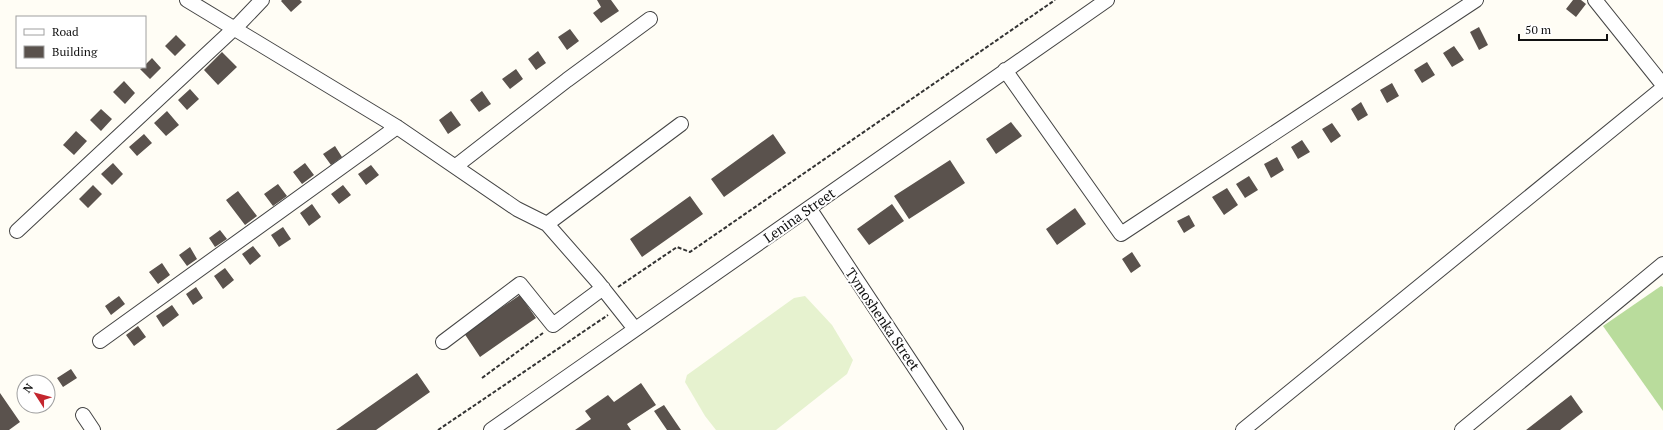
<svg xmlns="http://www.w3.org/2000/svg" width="1663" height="430" viewBox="0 0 1663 430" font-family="'PT Serif',serif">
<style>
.forest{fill:#b9dc9c}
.pitch{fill:#e6f2cf}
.building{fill:#5a524d}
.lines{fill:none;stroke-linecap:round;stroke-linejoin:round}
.minor-casing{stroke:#444;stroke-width:16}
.path{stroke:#333;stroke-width:2;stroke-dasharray:4 2;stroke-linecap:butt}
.minor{stroke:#fff;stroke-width:14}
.labels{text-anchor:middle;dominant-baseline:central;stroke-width:4;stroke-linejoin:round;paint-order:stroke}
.street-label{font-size:14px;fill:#111;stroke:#fff}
</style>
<rect width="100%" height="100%" fill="#fffdf5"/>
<path class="forest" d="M1661 286 1663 287V411L1603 326Z"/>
<path class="pitch" d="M805 296 832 325 853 360 847 374 776 430H716L705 416 685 382 687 375 794 298Z"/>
<path class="building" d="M282 0H300L302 2 291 12 281 1Z
M597 0H611L619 11 601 23 593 13 601 7Z
M1573 0H1581L1586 4 1576 17 1566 9Z
M1479 27 1488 45 1479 50 1470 32Z
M570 29 579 41 567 50 558 37Z
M176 35 186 45 175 56 165 46Z
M1454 46 1464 60 1452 67 1443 53Z
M538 51 546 63 536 70 528 59Z
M222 52 237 67 218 85 204 70Z
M152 58 161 68 150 79 140 69 145 67V65Z
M1427 62 1435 75 1422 83 1414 70Z
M516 69 523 79 510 89 502 79Z
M124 81 135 93 125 104 113 92Z
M1392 83 1399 96 1387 103 1380 90Z
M190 89 199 99 187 110 178 100Z
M482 91 491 104 479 112 470 100Z
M1361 102 1368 115 1358 121 1351 109Z
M101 109 112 119 101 131 90 120Z
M167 111 179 125 166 136 154 123Z
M451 111 461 125 448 134 439 120Z
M1011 122 1022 136 996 154 986 139Z
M1332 123 1341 136 1331 143 1322 129Z
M76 131 87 141 74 155 63 145Z
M144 134 152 143 137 156 129 147Z
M773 134 786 153 724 197 711 179Z
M1302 140 1310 152 1298 159 1291 147Z
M335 146 342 157 331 165 323 154Z
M1277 157 1284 170 1271 178 1264 164Z
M950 160 965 183 909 219 894 196Z
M113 163 123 174 112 185 101 174Z
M305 163 314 175 302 184 293 172Z
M371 165 379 175 366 185 358 174Z
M1249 176 1258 190 1245 198 1236 184Z
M278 184 287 196 273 206 264 194Z
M93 185 102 194 88 208 79 199Z
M343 185 351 195 339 204 331 194Z
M1227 188 1238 205 1224 215 1212 197Z
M238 191 257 216 245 225 226 200Z
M690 196 703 214 642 257 630 239Z
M312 204 321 217 309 226 300 213Z
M892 204 904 221 869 245 857 229Z
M1075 208 1086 224 1057 245 1046 229Z
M1189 215 1195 226 1184 233 1177 221Z
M283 227 291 239 279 247 271 235Z
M220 230 227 239 215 247 209 238Z
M253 246 261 256 250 265 242 254Z
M190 247 197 259 187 266 179 255Z
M1132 252 1141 266 1131 273 1122 259Z
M162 263 170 275 158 284 149 272Z
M225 268 234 280 223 289 214 276Z
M196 287 203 298 193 305 186 294Z
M520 295 536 318 480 357 464 333Z
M119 296 125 304 111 315 105 306Z
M172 305 179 315 163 327 156 316Z
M138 326 146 337 134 346 126 335Z
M71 369 77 378 63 387 57 378Z
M417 373 430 392 376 430H336Z
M641 383 656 405 627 424 631 430H575L591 419 585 411 608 395 614 402Z
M0 393 20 422 9 430H0Z
M1571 395 1583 412 1560 430H1526Z
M664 405 681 430H667L654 411Z"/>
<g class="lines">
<g class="minor-casing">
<path id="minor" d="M187 0 397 127 517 209 547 224 597 281 635 329
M1595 0 1663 85
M1005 70 1121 234 1476 0
M456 166 567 80 650 19
M809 208 956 430
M547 224 681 124
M17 231 240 23 262 0
M100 341 397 127
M443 342 520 284 553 325 603 288
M83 415 93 430
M491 430 1107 0
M1243 430 1663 88
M1462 430 1663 264"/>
</g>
<path class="path" d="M618 287 677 247 690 252 1055 0
M482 378 543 333
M438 430 608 315"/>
<use href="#minor" class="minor"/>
</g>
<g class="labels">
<g class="street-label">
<text transform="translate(799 215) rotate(-35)">Lenina Street</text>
<text transform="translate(883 319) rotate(56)">Tymoshenka Street</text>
</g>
</g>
<rect x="16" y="16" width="130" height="52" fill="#ffffff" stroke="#a0a0a0"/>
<rect x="24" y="29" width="20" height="6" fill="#ffffff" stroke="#a0a0a0"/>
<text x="52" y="36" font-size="12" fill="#111111">Road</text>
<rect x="24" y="46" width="20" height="12" fill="#5a524d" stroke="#a0a0a0"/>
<text x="52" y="56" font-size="12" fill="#111111">Building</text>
<g transform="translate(36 394) rotate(306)"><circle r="19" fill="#ffffff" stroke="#a0a0a0"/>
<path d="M0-3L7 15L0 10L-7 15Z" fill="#c4262e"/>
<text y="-6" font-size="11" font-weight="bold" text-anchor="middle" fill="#111111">N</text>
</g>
<path d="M1519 34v6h88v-6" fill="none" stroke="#111111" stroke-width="2"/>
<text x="1525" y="34" font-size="12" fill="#111111" stroke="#ffffff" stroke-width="3" paint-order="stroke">50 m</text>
</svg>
